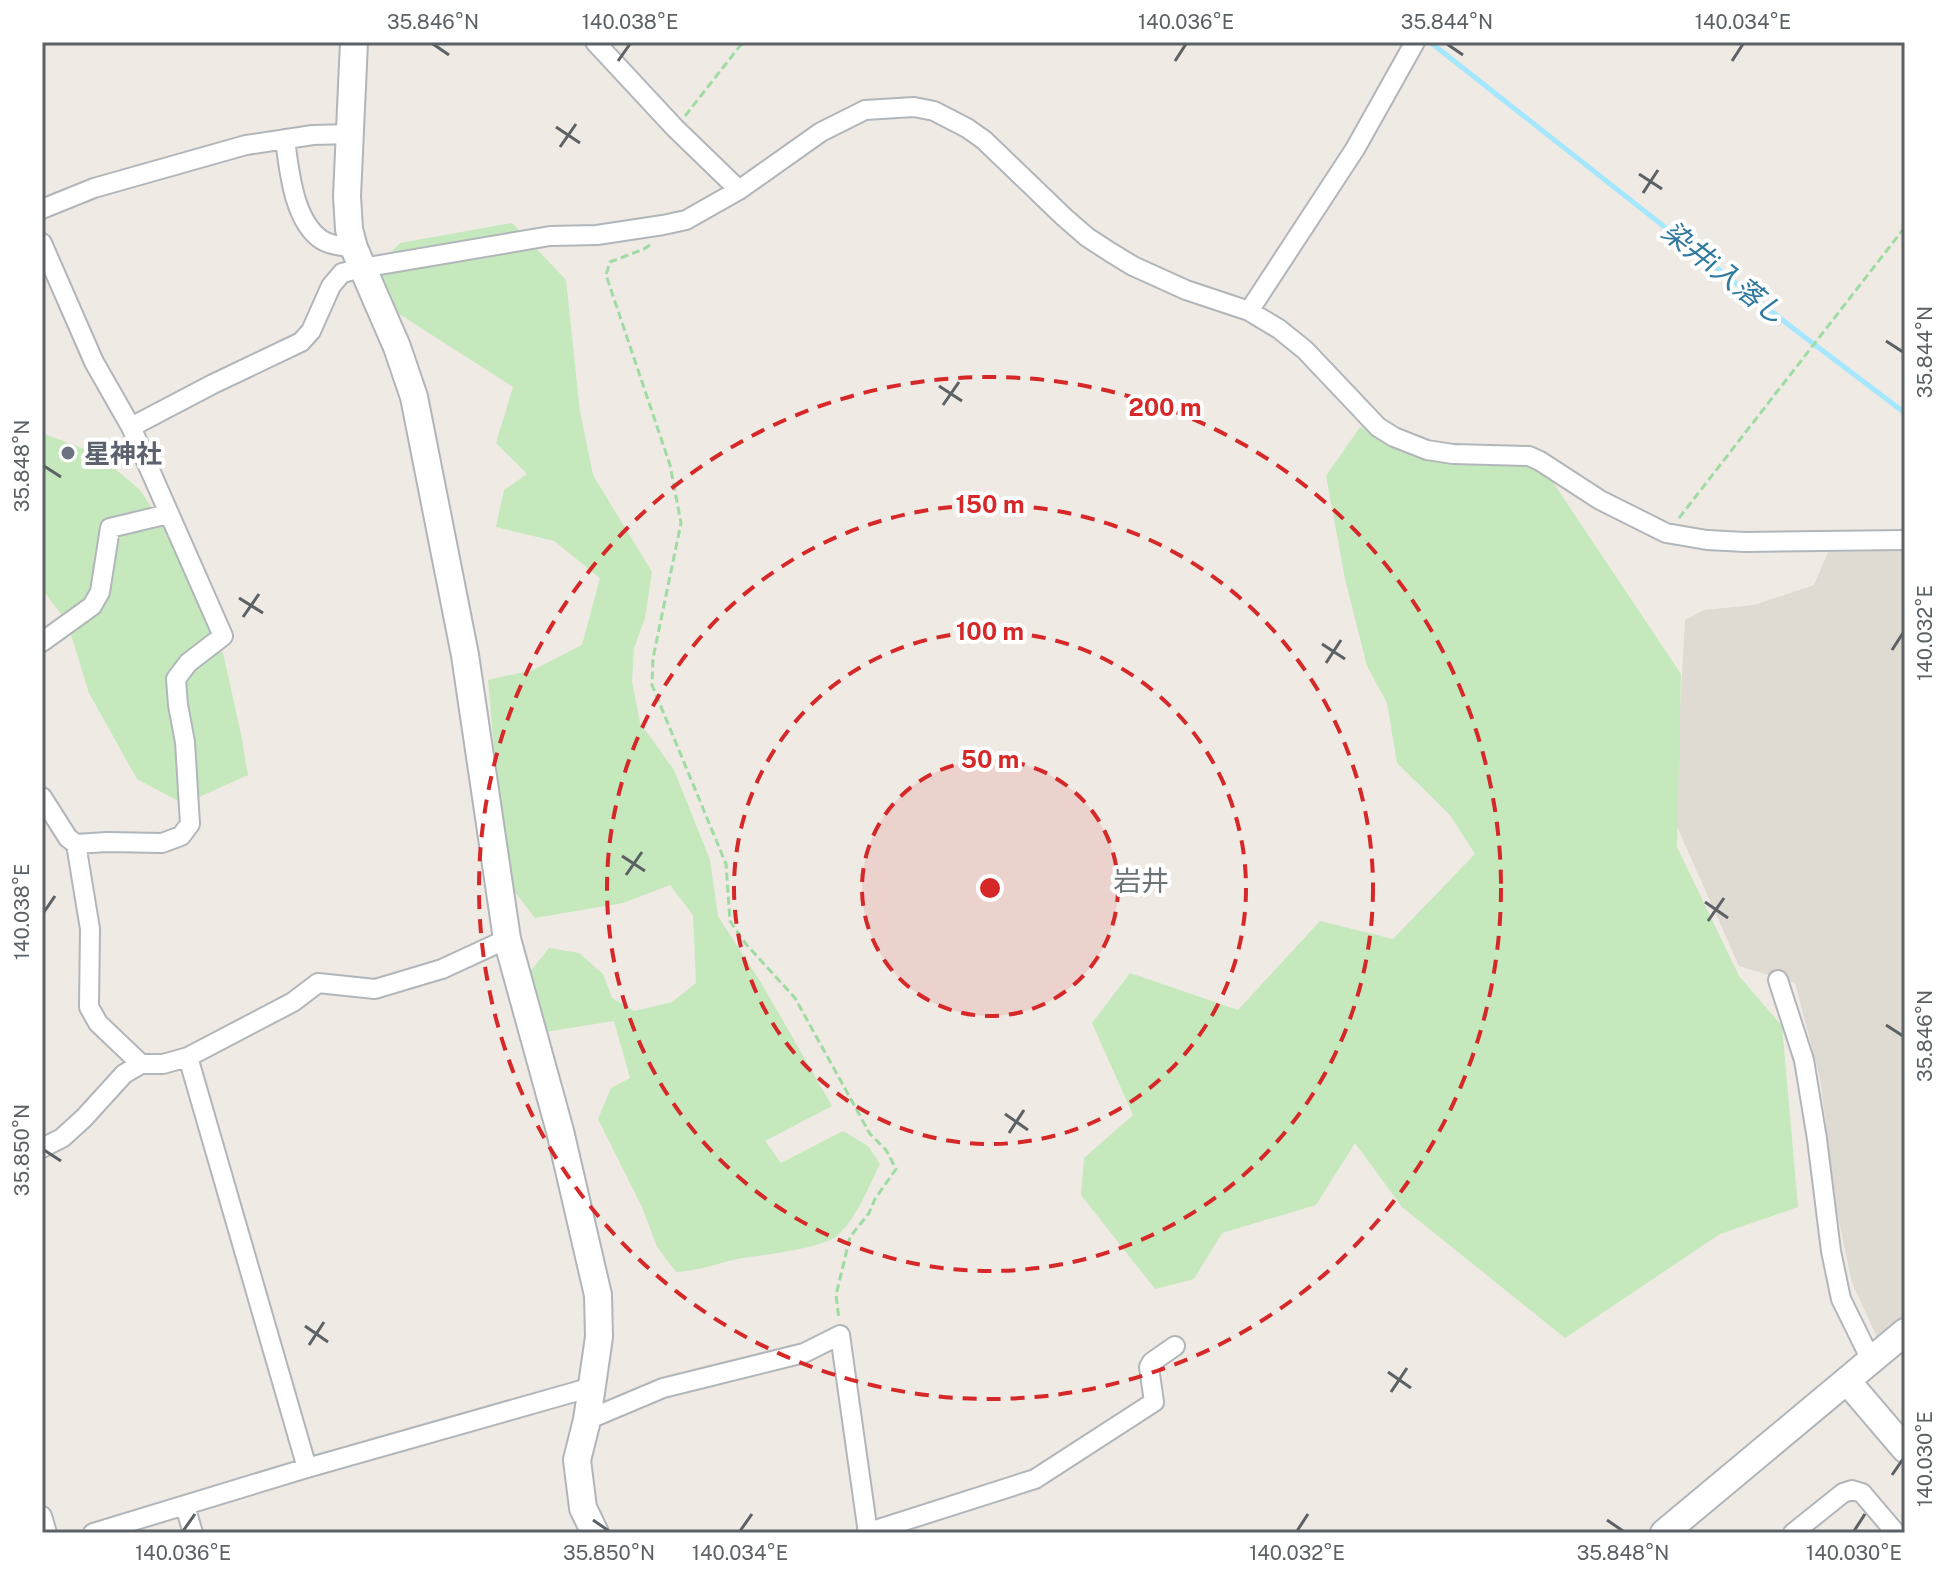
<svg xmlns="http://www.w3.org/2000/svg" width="1947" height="1575" viewBox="0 0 1947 1575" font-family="'Public Sans','Noto Sans JP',sans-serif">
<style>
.education{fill:#dfdad2}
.green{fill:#c5e9bd}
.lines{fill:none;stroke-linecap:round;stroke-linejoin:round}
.stream{stroke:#a4e7ff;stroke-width:5}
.street-casing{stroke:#b1b6ba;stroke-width:22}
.secondary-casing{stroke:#b0b5ba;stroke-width:30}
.path{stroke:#9fdca4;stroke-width:3;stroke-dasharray:8 4;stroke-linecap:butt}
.street{stroke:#fff;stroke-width:18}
.secondary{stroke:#fff;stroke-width:26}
.ticks{fill:none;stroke:#5b6165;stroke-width:3}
.ring{fill:none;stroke:#d62828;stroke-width:4;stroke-dasharray:14 10}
.worship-dot{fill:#6b7280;stroke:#fff;stroke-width:3}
.labels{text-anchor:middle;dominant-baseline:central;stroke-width:8;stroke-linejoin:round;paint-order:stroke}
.worship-label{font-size:26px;font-weight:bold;fill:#5b616d;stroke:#fff;text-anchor:start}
.water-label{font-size:28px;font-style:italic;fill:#30799e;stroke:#fff}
.neighbourhood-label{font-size:28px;fill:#6c7477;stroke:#fff}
.centre{fill:#d62828;stroke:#fff;stroke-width:4}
.ring-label{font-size:24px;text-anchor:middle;font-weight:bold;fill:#d62828;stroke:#fff;stroke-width:8;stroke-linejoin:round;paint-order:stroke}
.neatline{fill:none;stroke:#5b6165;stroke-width:3}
.ticks-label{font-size:20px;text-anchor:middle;fill:#5b6165}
</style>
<rect width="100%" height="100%" fill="#efeae3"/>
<path class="education" d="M1905 551V1314L1877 1337 1852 1283 1837 1212 1820 1078 1795 983 1739 966 1674 820 1685 620 1704 610 1754 605 1814 585 1828 552Z"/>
<path class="green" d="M512 223 566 280 580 412 593 475 652 572 645 618 634 648 632 681 640 723 674 770 710 860 718 916 763 986 832 1106 765 1141 781 1163 843 1131 868 1146 880 1164C868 1188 858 1215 839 1234 825 1249 760 1255 737 1259 716 1264 697 1271 676 1272L657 1247 642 1207 598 1119 611 1088 630 1078 614 1021 545 1032 529 973 549 948 579 953 603 974 612 998 634 1011 672 1002 696 983 693 915 670 885 623 903 535 918 511 887 497 782 488 680 533 670 582 645 600 578 554 541 496 527 504 490 527 474 496 443 513 387 393 310 377 267 400 243Z
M1360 427 1427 461 1529 464 1548 475 1681 674 1677 847 1739 976 1782 1026 1798 1207 1720 1234 1565 1338 1402 1207 1355 1143 1316 1205 1222 1233 1194 1279 1155 1289 1081 1195 1084 1158 1133 1115 1092 1023 1130 973 1238 1010 1320 921 1393 939 1475 854 1450 815 1397 763 1387 703 1367 666 1345 579 1326 476Z
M42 433 98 454 140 490 189 563 224 657 241 734 248 775 184 804 137 779 89 693 67 622 42 589Z"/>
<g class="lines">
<path class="stream" d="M1430 42 1794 329 1905 413"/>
<g class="street-casing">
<path id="street" d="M595 42 675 128 739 190
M285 139C289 171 294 222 322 240 331 246 344 246 354 248
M42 209 94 188 246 145 313 135 351 134
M42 243 94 362 131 427 223 636 188 663 176 679 178 705 185 742 190 824 181 836 162 843 107 842 76 844
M1249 311 1355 149 1415 42
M131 427 213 384 301 342 311 331 331 286 342 273 362 268 550 236 597 235 663 225 686 220 739 190 821 132 865 110 914 107 934 111 967 128 984 140 1064 217 1087 237 1110 252 1133 266 1186 290 1249 311 1279 329 1305 350 1378 427 1394 437 1427 450 1453 454 1529 456 1540 461 1600 500 1666 533 1707 540 1745 542 1905 540
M42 642 92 606 100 592 110 528 168 514
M42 797 68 838 76 844 90 929 89 1007 98 1023 141 1064
M1778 980 1804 1060 1817 1139 1831 1251 1841 1299 1871 1360
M188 1057 307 1468
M42 1148 62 1138 84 1118 124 1074 141 1064H163L188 1057 293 1002 318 983 375 989 442 969 507 939
M587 1420 663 1388 804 1353 840 1335 868 1533
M185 1506 193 1533
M42 1516 47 1533
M93 1533 307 1468 592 1387
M866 1533 1035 1479 1154 1402 1149 1367 1152 1362 1175 1346
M1793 1533 1843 1493 1852 1490 1862 1493 1896 1533"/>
</g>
<g class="secondary-casing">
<path id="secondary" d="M354 42 347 196 349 229 354 248 397 347 414 397 465 655 507 939 560 1131 598 1295 599 1337 587 1420 577 1460 583 1508 595 1533
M1847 1381 1905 1449
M1664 1533 1905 1332"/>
</g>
<path class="path" d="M685 116 743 42
M650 245 644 249 610 262 606 275 670 465 681 523 653 658 652 685 726 864 730 921 745 943 795 998 870 1134 886 1150 896 1169 875 1199 869 1213 850 1237 836 1295 839 1320
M1679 518 1905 227"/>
<use href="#street" class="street"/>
<use href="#secondary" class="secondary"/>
</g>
<path class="ticks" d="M433 44 449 55M1447 44 1463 55M618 61 630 44M1175 61 1186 44M1732 61 1743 44M556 127 580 143M560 147 576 124M1639 174 1662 189M1643 193 1658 170M1886 341 1903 352M939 386 962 401M943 405 959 382M44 466 61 477M239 598 263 613M243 617 259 594M1322 644 1345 659M1892 650 1903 633M1326 663 1341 640M622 856 645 871M626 875 642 852M1705 902 1728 918M44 912 55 896M1708 921 1724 898M1886 1025 1903 1036M1005 1114 1028 1130M1009 1133 1024 1110M44 1150 61 1161M305 1326 328 1342M309 1345 324 1322M1388 1372 1411 1388M1391 1392 1407 1368M1892 1475 1903 1459M593 1520 609 1531M1607 1520 1623 1531M183 1531 195 1514M740 1531 752 1514M1297 1531 1308 1514M1854 1531 1865 1514"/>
<circle cx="990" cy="888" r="128" fill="#d62828" fill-opacity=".12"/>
<g class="ring">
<circle cx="990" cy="888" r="128"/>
<circle cx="990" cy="888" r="256"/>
<circle cx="990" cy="888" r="383"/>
<circle cx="990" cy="888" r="511"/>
</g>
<circle class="worship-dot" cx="68" cy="453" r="8"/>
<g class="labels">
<g class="worship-label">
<text x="84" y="453">星神社</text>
</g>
<g class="water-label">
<text transform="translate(1724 272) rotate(38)">染井i入落し</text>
</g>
<g class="neighbourhood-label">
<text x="1141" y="880">岩井</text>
</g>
</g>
<circle cx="990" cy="888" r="12" class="centre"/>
<g class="ring-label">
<text x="1165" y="416">200 m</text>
<text x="990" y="513">150 m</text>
<text x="990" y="640">100 m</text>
<text x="990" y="768">50 m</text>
</g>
<rect width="1947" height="1575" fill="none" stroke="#ffffff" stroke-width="88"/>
<rect x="44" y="44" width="1859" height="1487" class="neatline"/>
<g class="ticks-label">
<text x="433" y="29">35.846°N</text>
<text x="630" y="29">140.038°E</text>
<text x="1186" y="29">140.036°E</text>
<text x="1447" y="29">35.844°N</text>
<text x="1743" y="29">140.034°E</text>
<text transform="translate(1925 352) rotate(-90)" y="7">35.844°N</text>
<text transform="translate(22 466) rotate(-90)" y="7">35.848°N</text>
<text transform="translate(1925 633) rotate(-90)" y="7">140.032°E</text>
<text transform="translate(22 912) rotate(-90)" y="7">140.038°E</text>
<text transform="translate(1925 1036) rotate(-90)" y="7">35.846°N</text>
<text transform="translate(22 1150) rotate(-90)" y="7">35.850°N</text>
<text transform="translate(1925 1459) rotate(-90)" y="7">140.030°E</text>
<text x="183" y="1560">140.036°E</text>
<text x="609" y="1560">35.850°N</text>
<text x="740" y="1560">140.034°E</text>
<text x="1297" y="1560">140.032°E</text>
<text x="1623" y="1560">35.848°N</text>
<text x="1854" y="1560">140.030°E</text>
</g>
</svg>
